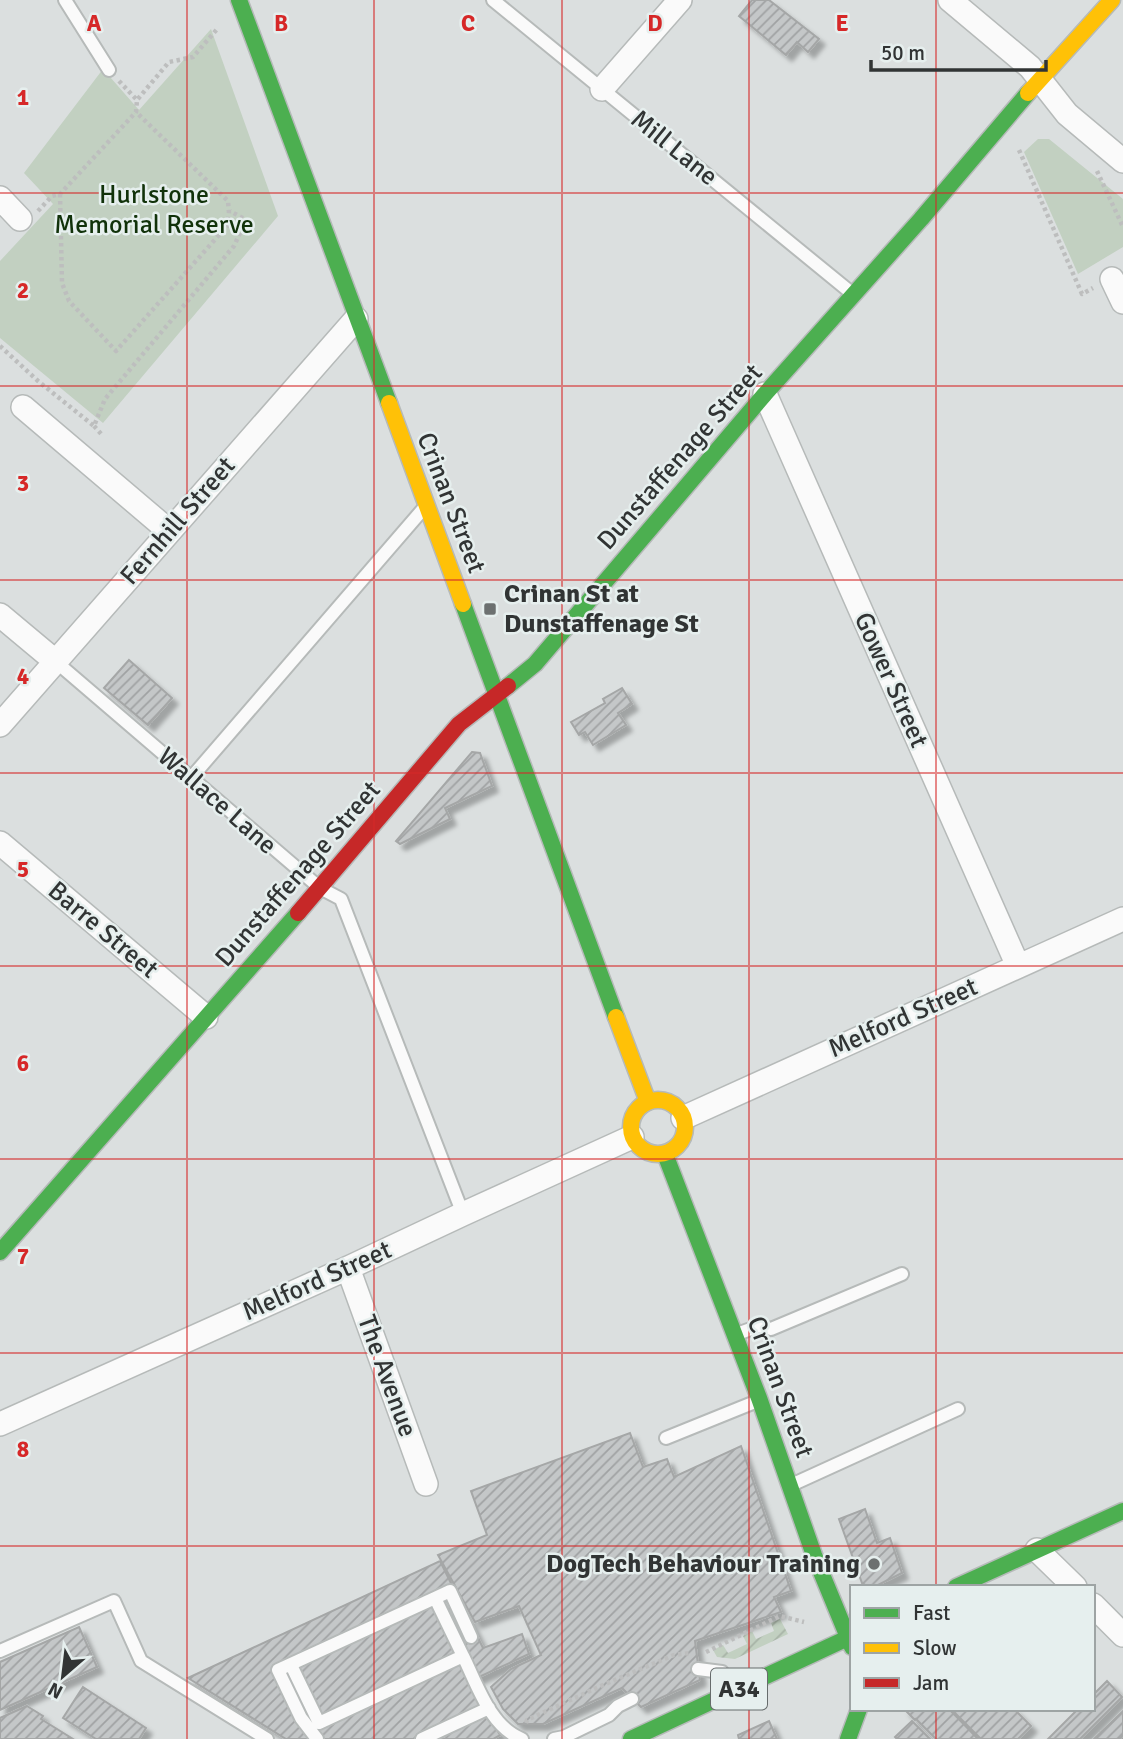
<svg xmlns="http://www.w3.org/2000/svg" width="1123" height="1739" viewBox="0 0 1123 1739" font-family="Signika,sans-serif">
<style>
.park{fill:#c2d0c1}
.garden{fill:url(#garden-furrows)}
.building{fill:url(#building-hatch);stroke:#a5a7a7;stroke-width:2;filter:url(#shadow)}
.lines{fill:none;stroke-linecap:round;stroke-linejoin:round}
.lane-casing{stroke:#b6bab9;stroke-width:16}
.street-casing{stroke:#b6bab9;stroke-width:26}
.fast-casing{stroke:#b6bab9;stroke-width:19}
.slow-casing{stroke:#b6bab9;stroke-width:19}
.jam-casing{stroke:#b6bab9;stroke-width:19}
.path{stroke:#bdbebe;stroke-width:4.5;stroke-dasharray:3.5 3.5;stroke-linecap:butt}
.lane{stroke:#fafafa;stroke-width:12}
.street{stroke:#fafafa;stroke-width:23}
.fast{stroke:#4caf50;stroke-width:16}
.slow{stroke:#ffc107;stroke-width:16}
.jam{stroke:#c62828;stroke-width:16}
.grid{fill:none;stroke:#d62828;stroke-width:2;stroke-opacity:0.55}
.poi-dot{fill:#6c7070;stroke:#e6efee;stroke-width:2.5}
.labels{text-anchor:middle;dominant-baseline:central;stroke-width:5;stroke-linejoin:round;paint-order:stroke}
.shield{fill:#e6efee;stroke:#676c6c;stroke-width:2}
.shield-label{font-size:24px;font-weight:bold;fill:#313434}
.street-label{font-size:26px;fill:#313434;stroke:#e6efee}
.park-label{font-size:26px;fill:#11320a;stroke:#e6efee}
.poi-label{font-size:26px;font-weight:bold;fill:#313434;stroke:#e6efee;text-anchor:start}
.grid-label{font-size:23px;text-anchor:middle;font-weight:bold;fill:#d62828;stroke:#e6efee;stroke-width:5;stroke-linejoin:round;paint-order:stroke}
</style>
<defs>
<pattern id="garden-furrows" width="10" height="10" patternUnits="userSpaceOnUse" patternTransform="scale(1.75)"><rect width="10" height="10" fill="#c2d0c1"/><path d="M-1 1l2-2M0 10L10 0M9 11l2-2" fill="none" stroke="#a7b3a6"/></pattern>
<pattern id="building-hatch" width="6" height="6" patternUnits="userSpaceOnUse" patternTransform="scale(1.75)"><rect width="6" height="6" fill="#c4c7c8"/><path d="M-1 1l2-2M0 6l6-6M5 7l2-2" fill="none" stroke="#a0a2a3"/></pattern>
<filter id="shadow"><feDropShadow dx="6" dy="6" stdDeviation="2" flood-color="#0004"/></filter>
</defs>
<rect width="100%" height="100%" fill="#dbdfdf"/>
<path class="park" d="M211 29 278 216 103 423 0 338V261L53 204 24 173 103 69 139 110Z
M1038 139H1049L1123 199V247L1078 274 1024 152Z"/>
<path class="garden" d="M780 1619 788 1634 735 1659 717 1657 713 1650 723 1645 728 1653 747 1644 743 1636 752 1631 756 1639 774 1631 771 1623Z"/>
<path class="building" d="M752 0H769L819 39 808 52 797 42 786 55 739 16Z
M129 660 172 698 148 725 104 688Z
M622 688 632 704 618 713 626 725 593 745 585 732 579 735 571 722 605 703 603 699Z
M472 752 480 753 492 786 445 808 450 819 400 844 396 841Z
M630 1433 643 1467 667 1459 674 1477 741 1446 791 1591 774 1597 781 1612 695 1641 700 1680 641 1707 622 1688 543 1724H518L503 1709 491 1687 511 1669 541 1655 519 1606 475 1622 438 1555 487 1535 471 1491Z
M865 1509 877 1543 890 1538 902 1573 874 1587H869L862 1583 839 1519Z
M440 1561 483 1648 522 1634 529 1654 470 1681 500 1735 493 1739H286L188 1678Z
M79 1627 97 1667 0 1710V1662Z
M1107 1681 1122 1697 1080 1739H1048L1078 1709H1093V1695Z
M83 1687 146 1728 139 1739H96L63 1718Z
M27 1706 43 1716 41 1719 73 1739H0V1718Z
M904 1709H949L978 1739H936L916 1719 915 1720Z
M951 1709H1014L1031 1726 1018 1739H981Z
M1123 1711V1735L1119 1739H1094Z
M769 1721 777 1739H739L738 1735Z
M912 1721 930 1739H897L895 1737Z"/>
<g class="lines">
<g class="lane-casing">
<path id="lane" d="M65 0 109 70
M493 0 854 295
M55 661 320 888 341 899 463 1214
M191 778 424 508
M737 1334 759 1326 771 1329 902 1274
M666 1438 760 1400
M789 1486 958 1409
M435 1598 450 1591 471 1637
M0 1651 114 1601 141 1661 267 1739
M463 1656C477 1684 490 1727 522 1739
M291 1665 319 1723 463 1656 435 1598 278 1670 301 1718 317 1739
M698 1669 722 1672 729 1688
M422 1739 489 1708
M554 1739 564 1737 609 1715 618 1706 632 1699"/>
</g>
<g class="street-casing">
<path id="street" d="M950 0 1030 67 1067 114 1123 161
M602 89 680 0
M0 198 20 219
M1112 279 1123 302
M765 394 1018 966
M23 407 169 531
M0 615 55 661
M0 725 356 319
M0 843 206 1017
M683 1118 1123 919
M348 1268 426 1484
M0 1424 348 1268 463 1214 632 1137
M1037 1550 1075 1587
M1093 1605 1123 1635"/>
</g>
<g class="fast-casing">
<path id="fast" d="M239 0 389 403
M463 604 616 1017
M508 686 535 664 765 394 921 219 1028 93
M665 1154 759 1398 814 1555 852 1647
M0 1252 298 913
M956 1587 1123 1511
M631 1739 852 1636
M848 1739 859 1709"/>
</g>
<g class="slow-casing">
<path id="slow" d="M1028 93 1112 0
M389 403 463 604
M616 1017 648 1102
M631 1127a27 27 0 1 1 54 0a27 27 0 1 1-54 0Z"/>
</g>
<g class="jam-casing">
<path id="jam" d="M298 913 459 724 508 686"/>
</g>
<path class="path" d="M119 81 137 100
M1019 150 1082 294 1093 288
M1097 171 1123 227
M60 194 62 283 69 301 116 351 227 226 229 213 228 201 136 112
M38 211 52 196 60 194 136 112 137 100 169 62 193 57 218 28
M0 346 38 381 94 426 105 399 234 246 246 220 230 211
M94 426 103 436
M706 1652 780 1616 804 1622
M526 1723 527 1720 603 1685 674 1655 690 1653"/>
<use href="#lane" class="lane"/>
<use href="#street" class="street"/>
<use href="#fast" class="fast"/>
<use href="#slow" class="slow"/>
<use href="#jam" class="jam"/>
</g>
<path class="grid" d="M187 0V1739M374 0V1739M562 0V1739M749 0V1739M936 0V1587M0 193H1123M0 386H1123M0 580H1123M0 773H1123M0 966H1123M0 1159H1123M0 1353H1123M0 1546H1123M936 1709V1739"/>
<g class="poi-dot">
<rect x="483" y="602" width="14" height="14" rx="3.5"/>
<circle cx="874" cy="1564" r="7"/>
</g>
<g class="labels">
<rect class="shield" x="711" y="1668.5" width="56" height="41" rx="5"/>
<g class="shield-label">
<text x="739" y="1689">A34</text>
</g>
<g class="street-label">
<text transform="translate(674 148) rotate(39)">Mill Lane</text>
<text transform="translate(680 457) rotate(-49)">Dunstaffenage Street</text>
<text transform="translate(451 503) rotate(69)">Crinan Street</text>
<text transform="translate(178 521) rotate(-49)">Fernhill Street</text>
<text transform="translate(891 680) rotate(66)">Gower Street</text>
<text transform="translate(217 801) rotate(41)">Wallace Lane</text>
<text transform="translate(298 874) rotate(-49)">Dunstaffenage Street</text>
<text transform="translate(103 930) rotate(40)">Barre Street</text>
<text transform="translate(903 1018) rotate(-24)">Melford Street</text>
<text transform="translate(317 1281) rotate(-24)">Melford Street</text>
<text transform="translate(387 1376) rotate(70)">The Avenue</text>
<text transform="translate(780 1387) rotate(70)">Crinan Street</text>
</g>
<g class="park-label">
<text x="154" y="195">Hurlstone<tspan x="154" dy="30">Memorial Reserve</tspan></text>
</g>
<g class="poi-label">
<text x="504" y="594">Crinan St at<tspan x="504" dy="30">Dunstaffenage St</tspan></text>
<text x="860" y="1564" text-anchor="end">DogTech Behaviour Training</text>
</g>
</g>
<g class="grid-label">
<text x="94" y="31">A</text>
<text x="281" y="31">B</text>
<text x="468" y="31">C</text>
<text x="655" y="31">D</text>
<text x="842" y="31">E</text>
<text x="23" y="105">1</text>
<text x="23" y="298">2</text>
<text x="23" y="491">3</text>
<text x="23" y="684">4</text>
<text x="23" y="877">5</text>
<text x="23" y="1071">6</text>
<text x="23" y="1264">7</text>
<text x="23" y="1457">8</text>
</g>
<rect x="850" y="1585" width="245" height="126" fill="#e6efee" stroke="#9ea4a4" stroke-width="2"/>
<rect x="864" y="1608" width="35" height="10" fill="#4caf50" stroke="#9ea4a4" stroke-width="2"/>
<text x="913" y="1620" font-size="21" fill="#313434">Fast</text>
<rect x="864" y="1643" width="35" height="10" fill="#ffc107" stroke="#9ea4a4" stroke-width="2"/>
<text x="913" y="1655" font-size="21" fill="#313434">Slow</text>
<rect x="864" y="1678" width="35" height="10" fill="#c62828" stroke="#9ea4a4" stroke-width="2"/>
<text x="913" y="1690" font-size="21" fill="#313434">Jam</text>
<g transform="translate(63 1676) rotate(208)" stroke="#e6efee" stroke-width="5" paint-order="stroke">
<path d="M0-5L12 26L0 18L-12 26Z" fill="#313434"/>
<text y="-10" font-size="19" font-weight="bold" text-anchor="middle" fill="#313434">N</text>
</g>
<path d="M871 60v10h175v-10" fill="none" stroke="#313434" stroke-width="3.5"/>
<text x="881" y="60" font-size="21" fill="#313434" stroke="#e6efee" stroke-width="5" paint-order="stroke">50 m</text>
</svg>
